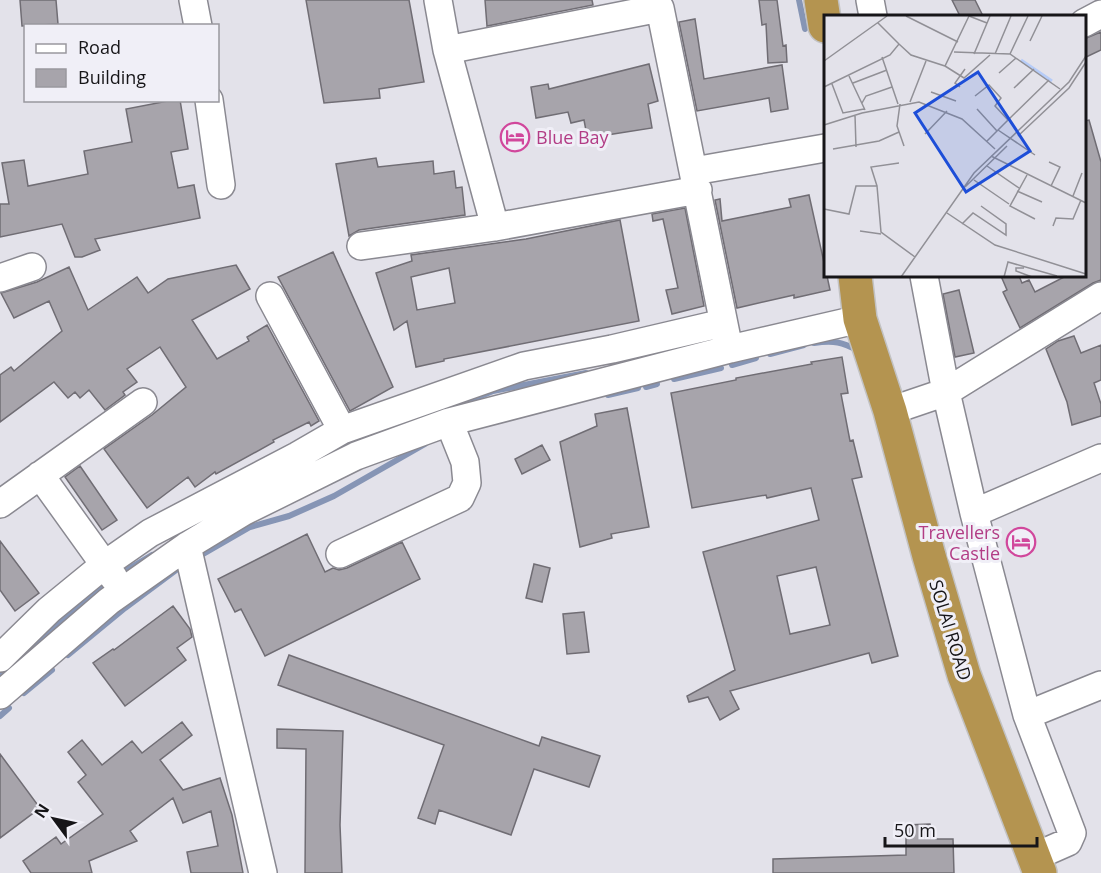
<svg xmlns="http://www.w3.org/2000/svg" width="1101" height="873" viewBox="0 0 1101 873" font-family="'Open Sans',sans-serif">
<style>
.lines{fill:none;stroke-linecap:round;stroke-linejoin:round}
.stream{stroke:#8695b5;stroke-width:6}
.building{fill:#a7a4ab;stroke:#706d74;stroke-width:1.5;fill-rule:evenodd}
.minor-casing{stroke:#8a8991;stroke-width:30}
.highway-casing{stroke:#c2c2c3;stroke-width:36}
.minor{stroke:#fff;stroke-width:27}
.highway{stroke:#b49450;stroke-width:33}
.labels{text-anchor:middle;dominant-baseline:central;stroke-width:6;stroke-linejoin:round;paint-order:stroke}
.hotel-label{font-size:18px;fill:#b23c85;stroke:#f0eff7;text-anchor:start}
.street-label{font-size:18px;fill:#161518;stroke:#f0eff7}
.inset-river{fill:none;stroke:#b6ccf8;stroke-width:3}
.inset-road{fill:none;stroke:#919096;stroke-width:1.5}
.view{fill:#1d4ed8;fill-opacity:0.15;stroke:#1d4ed8;stroke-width:3}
.inset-edge{fill:none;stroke:#161518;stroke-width:3}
</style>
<rect width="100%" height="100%" fill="#e3e2ea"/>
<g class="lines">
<path class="stream" d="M799 0 805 29
M814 343C834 340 842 342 859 351
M770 354 804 345
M732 365 756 358
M674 379 721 368
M646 387 657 384
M608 395 638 388
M454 407 493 391 586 373
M198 557 250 527 289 516 334 496 425 444
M120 574 152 555
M68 655 125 608 176 570
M0 677 55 625 103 586
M24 693 52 670
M0 716 9 708"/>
</g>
<path class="building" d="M20 0H56L58 24 22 26Z
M306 0H409L424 82 379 89 380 98 324 103Z
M485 0H592L593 5 487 26Z
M759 0H777L783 46 786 45 787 62 768 63 766 24 762 25Z
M952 0H975L983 16H960Z
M695 19 704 79 782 65 788 109 771 112 769 98 697 111 679 22Z
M1101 32V50L1084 58V39Z
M649 64 658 101 648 104 652 128 607 135 588 141 584 120 571 123 568 112 536 118 531 87 548 84 549 89Z
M173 100H180L188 149 171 152 178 188 194 185 200 218 95 239 100 250 82 257H75L62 224 0 237V204H9L2 163 24 160 28 186 88 174 84 151 132 142 126 109Z
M1089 120 1101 162V280L1093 283 1020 328 1003 292 1007 290 1001 276H1019L1022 283 1029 280 1035 292 1066 276H1084V121Z
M376 158 378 167 433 161 434 174 454 171 456 188 462 187 465 215 359 230 349 236 336 164Z
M809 195 825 267V276H827L830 290 794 298V295L737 308 715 200 720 199 722 221 791 207 789 199Z
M685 208 704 306 672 314 666 290 678 288 663 219 653 221 652 214Z
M620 220 639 321 444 359V361L416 367 407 321 394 330 376 273 412 261 411 255 526 239ZM449 268 455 303 417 310 411 277Z
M333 252 393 387 350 411 278 277Z
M236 265 250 289 192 320 217 359 249 341 247 337 267 325 319 421 311 426 309 422 273 440 274 442 216 474 215 472 195 487 188 477 147 508 104 449 152 415 186 387 160 347 127 369 137 382 123 392 125 395 105 410 89 390 80 398 75 392 68 398 54 382 0 422V375L11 367 14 371 62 331 49 301 14 318 1 293 37 282 69 267 88 310 137 277 148 293 168 279Z
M959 290 974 353 955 357 943 294Z
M1074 336 1081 353 1101 345V380L1094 383 1101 404V416L1072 425 1067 402 1046 349 1058 341Z
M842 357 848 393 841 394 850 441 853 440 862 477 852 479 898 656 872 663 869 653 730 691 739 709 720 720 708 697 689 702 687 696 735 670 703 552 819 520 811 488 767 498 766 495 692 508 671 393 736 380V378L812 364 811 362ZM816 567 830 625 790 634 777 576Z
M627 408 649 527 611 534 612 538 580 547 560 442 597 426 595 414Z
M542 445 550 460 522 474 515 459Z
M80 466 117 520 102 530 65 477Z
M307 534 325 572 333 568 339 570 347 568 402 542 420 579 265 656 241 609 235 612 218 579Z
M0 541 39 593 15 611 0 590Z
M534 564 550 568 542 602 526 598Z
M173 606 190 629 192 637 177 648 186 660 125 706 93 663 113 649 114 650Z
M584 612 589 652 567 654 563 614Z
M289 655 539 746 542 737 600 756 589 787 534 769 511 835 439 810 435 824 418 818 444 745 278 685Z
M182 722 192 735 160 760 183 790 220 778 232 815 243 873H191L187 852 218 846 211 811 183 823 173 798 130 831 137 841 89 861 92 873H31L23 861 56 837 61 844 103 814 78 782 86 775 68 752 82 740 102 765 132 741 142 753Z
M277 729 343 731 340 825 342 873H305L306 749 277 748Z
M0 754 40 808 0 838Z
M930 824 936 839H953L954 873H773V859L906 855V825Z"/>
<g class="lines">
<g class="minor-casing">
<path id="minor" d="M193 0 198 26
M438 0 447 50 660 8 727 339
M870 0 873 16
M1084 23 1101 14
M447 50 495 227
M209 100 221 185
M694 171 825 148
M361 246 495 227 698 190
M924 276 946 392 974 513 1027 715 1072 833 1068 842 1034 857
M0 278 32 267
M270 296 342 430
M890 411 946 392 1101 296
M40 475 114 578
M0 504 143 402
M974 513 1101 458
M187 546 263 873
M340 554 460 498 467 483 465 462 449 422
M0 658 49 610 104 565 150 533 297 456 342 430 524 366 612 349 723 323
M0 695 109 601 187 546 243 512 356 456 449 422 730 349 860 319
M1027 715 1101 685"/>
</g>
<g class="highway-casing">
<path id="highway" d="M821 0 825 26
M855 276 860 319 890 411 929 556 964 675 1040 873"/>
</g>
<use href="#minor" class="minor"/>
<use href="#highway" class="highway"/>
</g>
<defs>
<g id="hotel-ring" transform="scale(1.5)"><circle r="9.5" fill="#f0eff7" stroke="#d1479c" stroke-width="1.5"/><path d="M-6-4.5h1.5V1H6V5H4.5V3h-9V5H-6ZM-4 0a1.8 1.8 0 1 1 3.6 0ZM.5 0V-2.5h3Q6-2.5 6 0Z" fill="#d1479c"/></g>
</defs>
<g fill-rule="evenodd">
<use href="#hotel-ring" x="515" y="137"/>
<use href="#hotel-ring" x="1021" y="542"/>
</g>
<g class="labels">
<g class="hotel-label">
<text x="536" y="137">Blue Bay</text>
<text x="1000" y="532" text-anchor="end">Travellers<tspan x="1000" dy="21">Castle</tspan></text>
</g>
<g class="street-label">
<text transform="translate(951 630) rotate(73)">SOLAI ROAD</text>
</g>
</g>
<g transform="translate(824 15)">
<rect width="262" height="262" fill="#e3e2ea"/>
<path class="inset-river" d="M197 45 228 66"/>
<path class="inset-road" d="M82 1 134 27M145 1 163 8M54 8 75 29M206 26 218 1M130 37 186 39 236 74M150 39 166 1M171 39 187 1M186 39 204 1M58 42 74 89M0 46 63 1M121 51 140 63 166 40M175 58 192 43M25 61 41 95M29 68 63 55M8 69 19 98 40 94M0 72 66 40 75 29 87 40 121 51 145 1M136 72 131 68 141 54M190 73 210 54M107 77 132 86M151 81 165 70 177 83 171 91 184 105 163 126M86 87 102 46M38 88 42 81 68 72M76 89 73 111 80 131M153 94 173 116M31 100 32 132M184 105 225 65M0 110 38 98 95 87 138 104 171 134M174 115 211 140M101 119 123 96M194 121 245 73 262 47M9 134 55 126 75 117M167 141 262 188M225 147 236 152 227 171M163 151 195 173M203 160 186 191 211 204M150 165 185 189M53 171 47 152 75 148M141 172 183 131M193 176 218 187M249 181 258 158M0 194 25 199 32 171H53L57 217 91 242M123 198 171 230 262 259M138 209 149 198 182 220V209L157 191M229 211 232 203 249 204 257 185M36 216 57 219M200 253H192V256L208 262M77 262 150 158 245 67 262 41M180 262 184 247 233 261"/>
<path class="view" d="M154 57 206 136 142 177 91 98Z"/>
<rect width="262" height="262" class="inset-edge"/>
</g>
<rect x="24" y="24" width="195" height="78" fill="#f0eff7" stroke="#99989e" stroke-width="1.5"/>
<rect x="36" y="44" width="30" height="9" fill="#ffffff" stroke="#99989e" stroke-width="1.5"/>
<text x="78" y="54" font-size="18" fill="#161518">Road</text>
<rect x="36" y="69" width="30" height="18" fill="#a7a4ab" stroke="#99989e" stroke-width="1.5"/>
<text x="78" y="84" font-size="18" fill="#161518">Building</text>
<g transform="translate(54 819) rotate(303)" stroke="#f0eff7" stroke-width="4.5" paint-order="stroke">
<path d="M0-4.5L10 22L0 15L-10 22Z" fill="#161518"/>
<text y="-9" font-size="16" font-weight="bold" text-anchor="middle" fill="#161518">N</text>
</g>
<path d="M885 837v9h152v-9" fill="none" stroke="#161518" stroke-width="3"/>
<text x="894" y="837" font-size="18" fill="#161518" stroke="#f0eff7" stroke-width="4.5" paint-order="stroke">50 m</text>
</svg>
